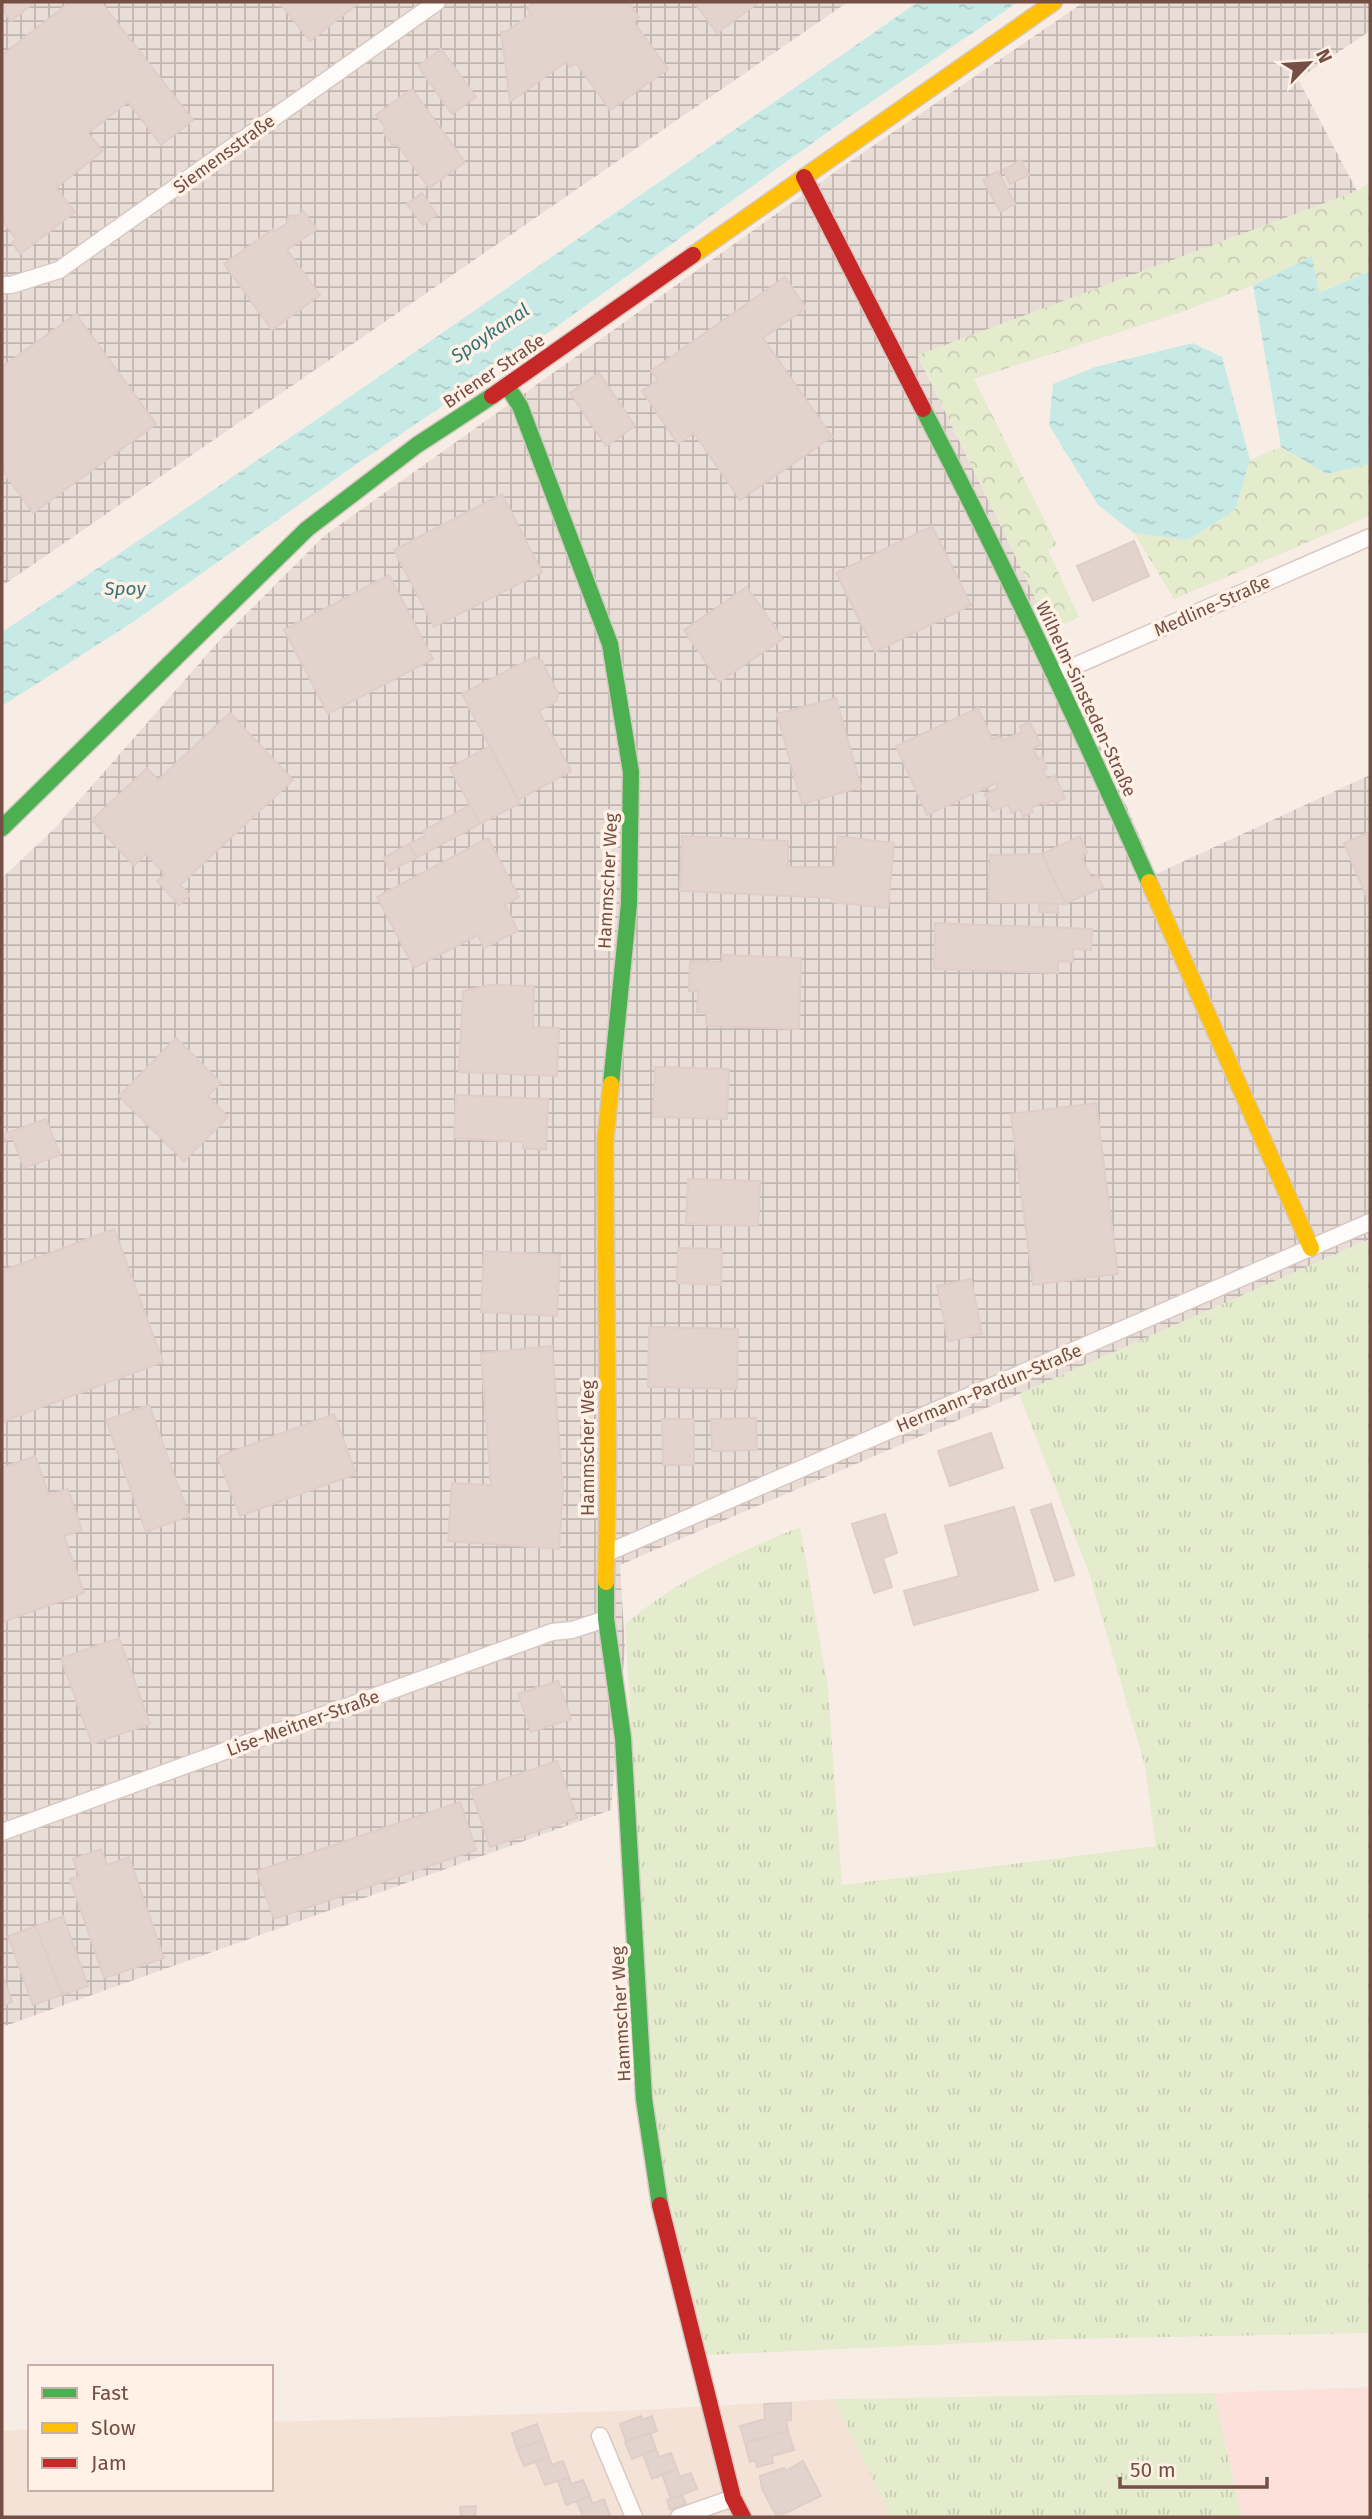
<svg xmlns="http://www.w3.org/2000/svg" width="1372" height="2519" viewBox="0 0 1372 2519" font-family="'Fira Sans',sans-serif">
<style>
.residential{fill:#f5e2d6}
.commercial{fill:#fbe1da}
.industrial{fill:url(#industrial-grid)}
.grass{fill:url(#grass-tufts)}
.forest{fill:url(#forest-crowns)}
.water{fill:url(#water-ripples)}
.building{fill:#e3d3cd;stroke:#dfcec7;stroke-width:2}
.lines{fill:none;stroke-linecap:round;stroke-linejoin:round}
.street-casing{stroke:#d8c9c4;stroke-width:19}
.fast-casing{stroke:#d6c8c2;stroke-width:19}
.slow-casing{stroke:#d6c8c2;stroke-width:19}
.jam-casing{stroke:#d6c8c2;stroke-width:19}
.street{stroke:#fefcfb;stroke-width:16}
.fast{stroke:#4caf50;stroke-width:16}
.slow{stroke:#ffc107;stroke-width:16}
.jam{stroke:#c62828;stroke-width:16}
.labels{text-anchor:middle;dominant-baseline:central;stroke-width:7;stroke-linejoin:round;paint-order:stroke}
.street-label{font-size:18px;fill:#754e45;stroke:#fff1e6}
.water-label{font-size:19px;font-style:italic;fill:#357475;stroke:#fff1e6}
</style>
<defs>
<pattern id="industrial-grid" width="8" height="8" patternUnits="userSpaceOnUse" patternTransform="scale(1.75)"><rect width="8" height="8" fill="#e9ddd7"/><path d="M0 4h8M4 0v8" fill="none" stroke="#c1b5b0"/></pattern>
<pattern id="grass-tufts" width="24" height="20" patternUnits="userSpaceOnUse" patternTransform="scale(1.75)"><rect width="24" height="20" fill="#e5ecce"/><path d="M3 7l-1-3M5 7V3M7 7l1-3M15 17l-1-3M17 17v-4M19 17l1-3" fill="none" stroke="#c8ccb2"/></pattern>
<pattern id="forest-crowns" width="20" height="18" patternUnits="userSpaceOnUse" patternTransform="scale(1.75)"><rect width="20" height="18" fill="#e5ecce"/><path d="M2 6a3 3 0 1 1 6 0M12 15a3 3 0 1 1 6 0" fill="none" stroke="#c8ccb2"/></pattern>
<pattern id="water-ripples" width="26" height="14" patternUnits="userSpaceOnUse" patternTransform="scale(1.75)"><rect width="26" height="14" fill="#c7eae6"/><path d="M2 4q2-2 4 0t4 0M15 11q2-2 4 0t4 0" fill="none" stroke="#aecac7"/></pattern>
</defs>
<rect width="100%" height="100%" fill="#f7ede5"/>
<path class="residential" d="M833 2399 891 2517H2V2431L30 2429V2489H271V2422L622 2411Z"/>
<path class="commercial" d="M1370 2387V2517H1242L1214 2393Z"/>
<path class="industrial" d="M2 2H848L2 586Z
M1084 2H1370V31L1298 79 1357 191 918 356 1043 613 1156 874 1370 775V1239L1019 1394 620 1565 625 1648 611 1810 2 2027V878L54 829 219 641 324 536 845 165Z"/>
<path class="grass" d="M1370 1239V2333L1064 2339 705 2355 671 2229 650 2070 625 1624C676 1581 738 1552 800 1527L828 1687 842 1885 1156 1846 1145 1766 1089 1573 1019 1394Z
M1214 2393 1242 2517H891L833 2399Z"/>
<path class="forest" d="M1370 182V271L1318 293 1312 256 1253 285 1182 312 974 379 1057 545 1048 550 1079 617 1051 630 918 355 1357 191Z
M1281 447 1327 474 1370 464V516L1174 599 1134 533 1188 540 1235 510 1250 460Z"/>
<path class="water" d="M918 2H1018L846 119 510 360 351 468 133 622 2 706V632C311 427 614 213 918 2Z
M1312 256 1319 293 1370 271V464L1327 474 1281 447 1253 285Z
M1193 343 1222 357 1250 460 1235 510 1188 540 1134 533 1098 505 1049 425 1053 384 1095 367Z"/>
<path class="building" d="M2 2H35L11 21 2 9Z
M70 2H101L193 120 161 145 128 102 88 133 103 151 56 188 75 212 20 254 12 243 16 239 2 220V55Z
M279 2H360L310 41Z
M531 2H628L639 17 634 22 668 69 610 110 576 63 570 67 566 62 510 102 501 32 507 31 531 14 527 8 533 4Z
M694 2H759L717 33Z
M441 49 476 97 452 114 418 66Z
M412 89 465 162 429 188 398 145 393 146 383 132 385 128 376 115Z
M1021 160 1029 175 1010 184 1003 170Z
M998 171 1015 204 1000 212 983 180Z
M422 193 437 215 423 225 407 204Z
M303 211 317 229 287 250 320 295 272 330 224 264 273 229 274 232 287 223 289 215 296 216Z
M785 277 806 308 763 338 832 437 740 500 694 433 678 444 642 391 658 380 651 371Z
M76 314 156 424 33 513 2 470V367Z
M599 373 635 426 606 446 570 393Z
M502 494 542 572 434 627 394 550Z
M932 526 971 605 875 652 836 573Z
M1134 541 1149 576 1093 601 1077 566Z
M389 575 433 659 328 714 284 630Z
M747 587 783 639 719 682 684 630Z
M534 657 542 661 558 694 557 701 539 711 571 771 518 800 462 694Z
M836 698 861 787 802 804 777 714Z
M978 708 992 739 999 736 1002 741 1022 732 1020 726 1030 722 1041 745 1033 748 1038 759 1042 757 1047 768 1043 770 1047 779 1055 776 1065 798 1055 803 1053 800 1044 805 1043 802 1031 808 1033 812 1023 817 1020 809 1012 813 1008 805 993 811 985 794 998 788 996 783 927 815 896 746Z
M230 713 293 780 180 885 190 895 179 905 157 881 165 874 146 854 134 866 92 820 147 768 158 780Z
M490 746 520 803 480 824 450 768Z
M470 805 480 824 416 858 409 844 425 836 423 831Z
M1370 832V905L1344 843Z
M682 836 788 841V867H834L838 836 894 843 888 908 832 902V898L680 891Z
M1080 836 1087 853 1081 856 1091 878 1097 875 1103 887 1065 904 1042 854Z
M488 838 519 897 505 905 518 931 484 948 478 935 414 968 377 897Z
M409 844 416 858 390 871 384 858Z
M1042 854 1065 904 989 902 990 855Z
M1039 903 1058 904V913L1039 912Z
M935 923 1092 929 1091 950 1073 949V962L1058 961V973L934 969Z
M722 955 801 958 799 1029 706 1026V1012H697L698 991H689L690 961 722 962Z
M490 985 534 986 533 1027 559 1028 557 1076 459 1072 463 991Z
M176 1038 221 1083 208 1096 228 1117 184 1161 119 1096Z
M655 1067 729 1069 727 1119 653 1117Z
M456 1095 548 1099 546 1150 523 1148V1142L454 1138Z
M1096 1103 1118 1274 1033 1285 1011 1114Z
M46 1119 60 1155 24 1168 12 1137 2 1141V1135Z
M688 1179 760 1181 758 1226 686 1224Z
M114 1229 163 1362 2 1422V1271Z
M678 1248 722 1249 721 1285 677 1283Z
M484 1251 560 1255 557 1316 481 1312Z
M971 1279 982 1334 948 1341 937 1286Z
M649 1327 738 1329 737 1389 648 1387Z
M552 1346 563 1490 559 1549 448 1541 452 1483 491 1485 481 1353Z
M149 1405 189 1516 146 1532 106 1420Z
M334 1414 356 1474 240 1516 218 1457Z
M756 1418 757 1450 712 1451 711 1419Z
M662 1419H694V1465H663Z
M991 1433 1003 1468 950 1486 938 1451Z
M35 1456 49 1495 68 1489 82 1530 64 1536 84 1593 2 1622V1468Z
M1051 1504 1074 1575 1055 1581 1031 1510Z
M1014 1507 1038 1590 914 1625 904 1591 959 1576 945 1526Z
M885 1514 897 1553 883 1558 892 1587 874 1593 852 1524Z
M119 1638 150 1724 92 1744 61 1658Z
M558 1681 571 1719 531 1732 518 1694Z
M557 1761 577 1818 490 1847 471 1790Z
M460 1802 476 1850 274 1919 257 1871Z
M101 1849 107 1865 129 1857 164 1958 104 1978 70 1879 79 1876 73 1859Z
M63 1916 88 1986 62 1995 36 1926Z
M36 1926 62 1995 33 2005 8 1936Z
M2 1973 12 2002 2 2006Z
M791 2403V2420L786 2421 788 2431 745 2443 740 2426 765 2419 764 2404Z
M641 2416 642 2420 652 2416 657 2431 626 2441 620 2424Z
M537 2424 543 2440 517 2449 512 2433Z
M788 2431 794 2450 772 2456 773 2463 757 2467 755 2460 750 2462 745 2443Z
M650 2433 656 2449 632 2459 625 2442Z
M543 2440 549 2457 524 2466 517 2449Z
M656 2449 659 2457 671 2453 677 2469 652 2479 643 2454Z
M549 2457 552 2465 563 2461 569 2477 545 2485 536 2462Z
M803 2461 821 2496 777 2517 762 2489 760 2476 784 2468 786 2471Z
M677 2469 680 2477 691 2473 697 2489 671 2499 662 2474Z
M569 2477 571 2484 583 2480 590 2496 566 2505 558 2481Z
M682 2495 686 2504 670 2510 667 2500Z
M590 2496 592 2504 604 2499 610 2516 583 2517 577 2501Z
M476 2506 475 2517H461L460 2507Z"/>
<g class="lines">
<g class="street-casing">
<path id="street" d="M2 285H11L59 270 437 2
M1054 675 1370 537
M607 1553 1370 1222
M2 1832 552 1632 572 1630 606 1619
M600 2436 634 2517
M679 2517 733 2498"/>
</g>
<g class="fast-casing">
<path id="fast" d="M507 386 520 406 610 644 631 772 629 904 611 1084
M923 409C1004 565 1078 722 1149 882
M2 828 307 529 417 445 492 396
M606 1582V1619L623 1738 644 2099 660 2205"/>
</g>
<g class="slow-casing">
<path id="slow" d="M693 255 1054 2
M1149 882 1311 1248
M606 1582 608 1461 605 1144 611 1084"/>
</g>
<g class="jam-casing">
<path id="jam" d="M804 177 923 409
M492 396 693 255
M660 2205 733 2498 743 2517"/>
</g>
<use href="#street" class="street"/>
<use href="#fast" class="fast"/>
<use href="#slow" class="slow"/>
<use href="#jam" class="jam"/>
</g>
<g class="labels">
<g class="street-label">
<text transform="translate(224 154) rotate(-36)">Siemensstraße</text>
<text transform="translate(494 371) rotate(-34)">Briener Straße</text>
<text transform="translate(1212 606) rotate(-24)">Medline-Straße</text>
<text transform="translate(1086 699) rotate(65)">Wilhelm-Sinsteden-Straße</text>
<text transform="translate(608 881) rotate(-87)">Hammscher Weg</text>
<text transform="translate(989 1388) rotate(-23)">Hermann-Pardun-Straße</text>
<text transform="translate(588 1448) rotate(-90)">Hammscher Weg</text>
<text transform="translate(303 1723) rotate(-20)">Lise-Meitner-Straße</text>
<text transform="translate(621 2014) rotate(-93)">Hammscher Weg</text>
</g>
<g class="water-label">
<text transform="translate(490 333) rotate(-34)">Spoykanal</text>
<text x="125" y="588">Spoy</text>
</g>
</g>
<rect width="1372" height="2519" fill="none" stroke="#754e45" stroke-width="7"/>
<rect x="28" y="2365" width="245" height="126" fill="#fff1e6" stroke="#c8b0a6" stroke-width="2"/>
<rect x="42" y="2388" width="35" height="10" fill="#4caf50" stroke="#c8b0a6" stroke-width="2"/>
<text x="91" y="2400" font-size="21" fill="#754e45">Fast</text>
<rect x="42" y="2423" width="35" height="10" fill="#ffc107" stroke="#c8b0a6" stroke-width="2"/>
<text x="91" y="2435" font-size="21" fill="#754e45">Slow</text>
<rect x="42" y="2458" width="35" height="10" fill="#c62828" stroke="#c8b0a6" stroke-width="2"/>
<text x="91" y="2470" font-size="21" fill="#754e45">Jam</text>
<g transform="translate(1309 63) rotate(65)" stroke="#fff1e6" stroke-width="5" paint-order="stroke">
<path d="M0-5L12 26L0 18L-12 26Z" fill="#754e45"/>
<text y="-10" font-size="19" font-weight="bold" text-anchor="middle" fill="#754e45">N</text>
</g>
<path d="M1120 2477v10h147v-10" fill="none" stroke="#754e45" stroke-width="3.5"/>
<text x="1130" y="2477" font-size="21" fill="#754e45" stroke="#fff1e6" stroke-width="5" paint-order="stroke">50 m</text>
</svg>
